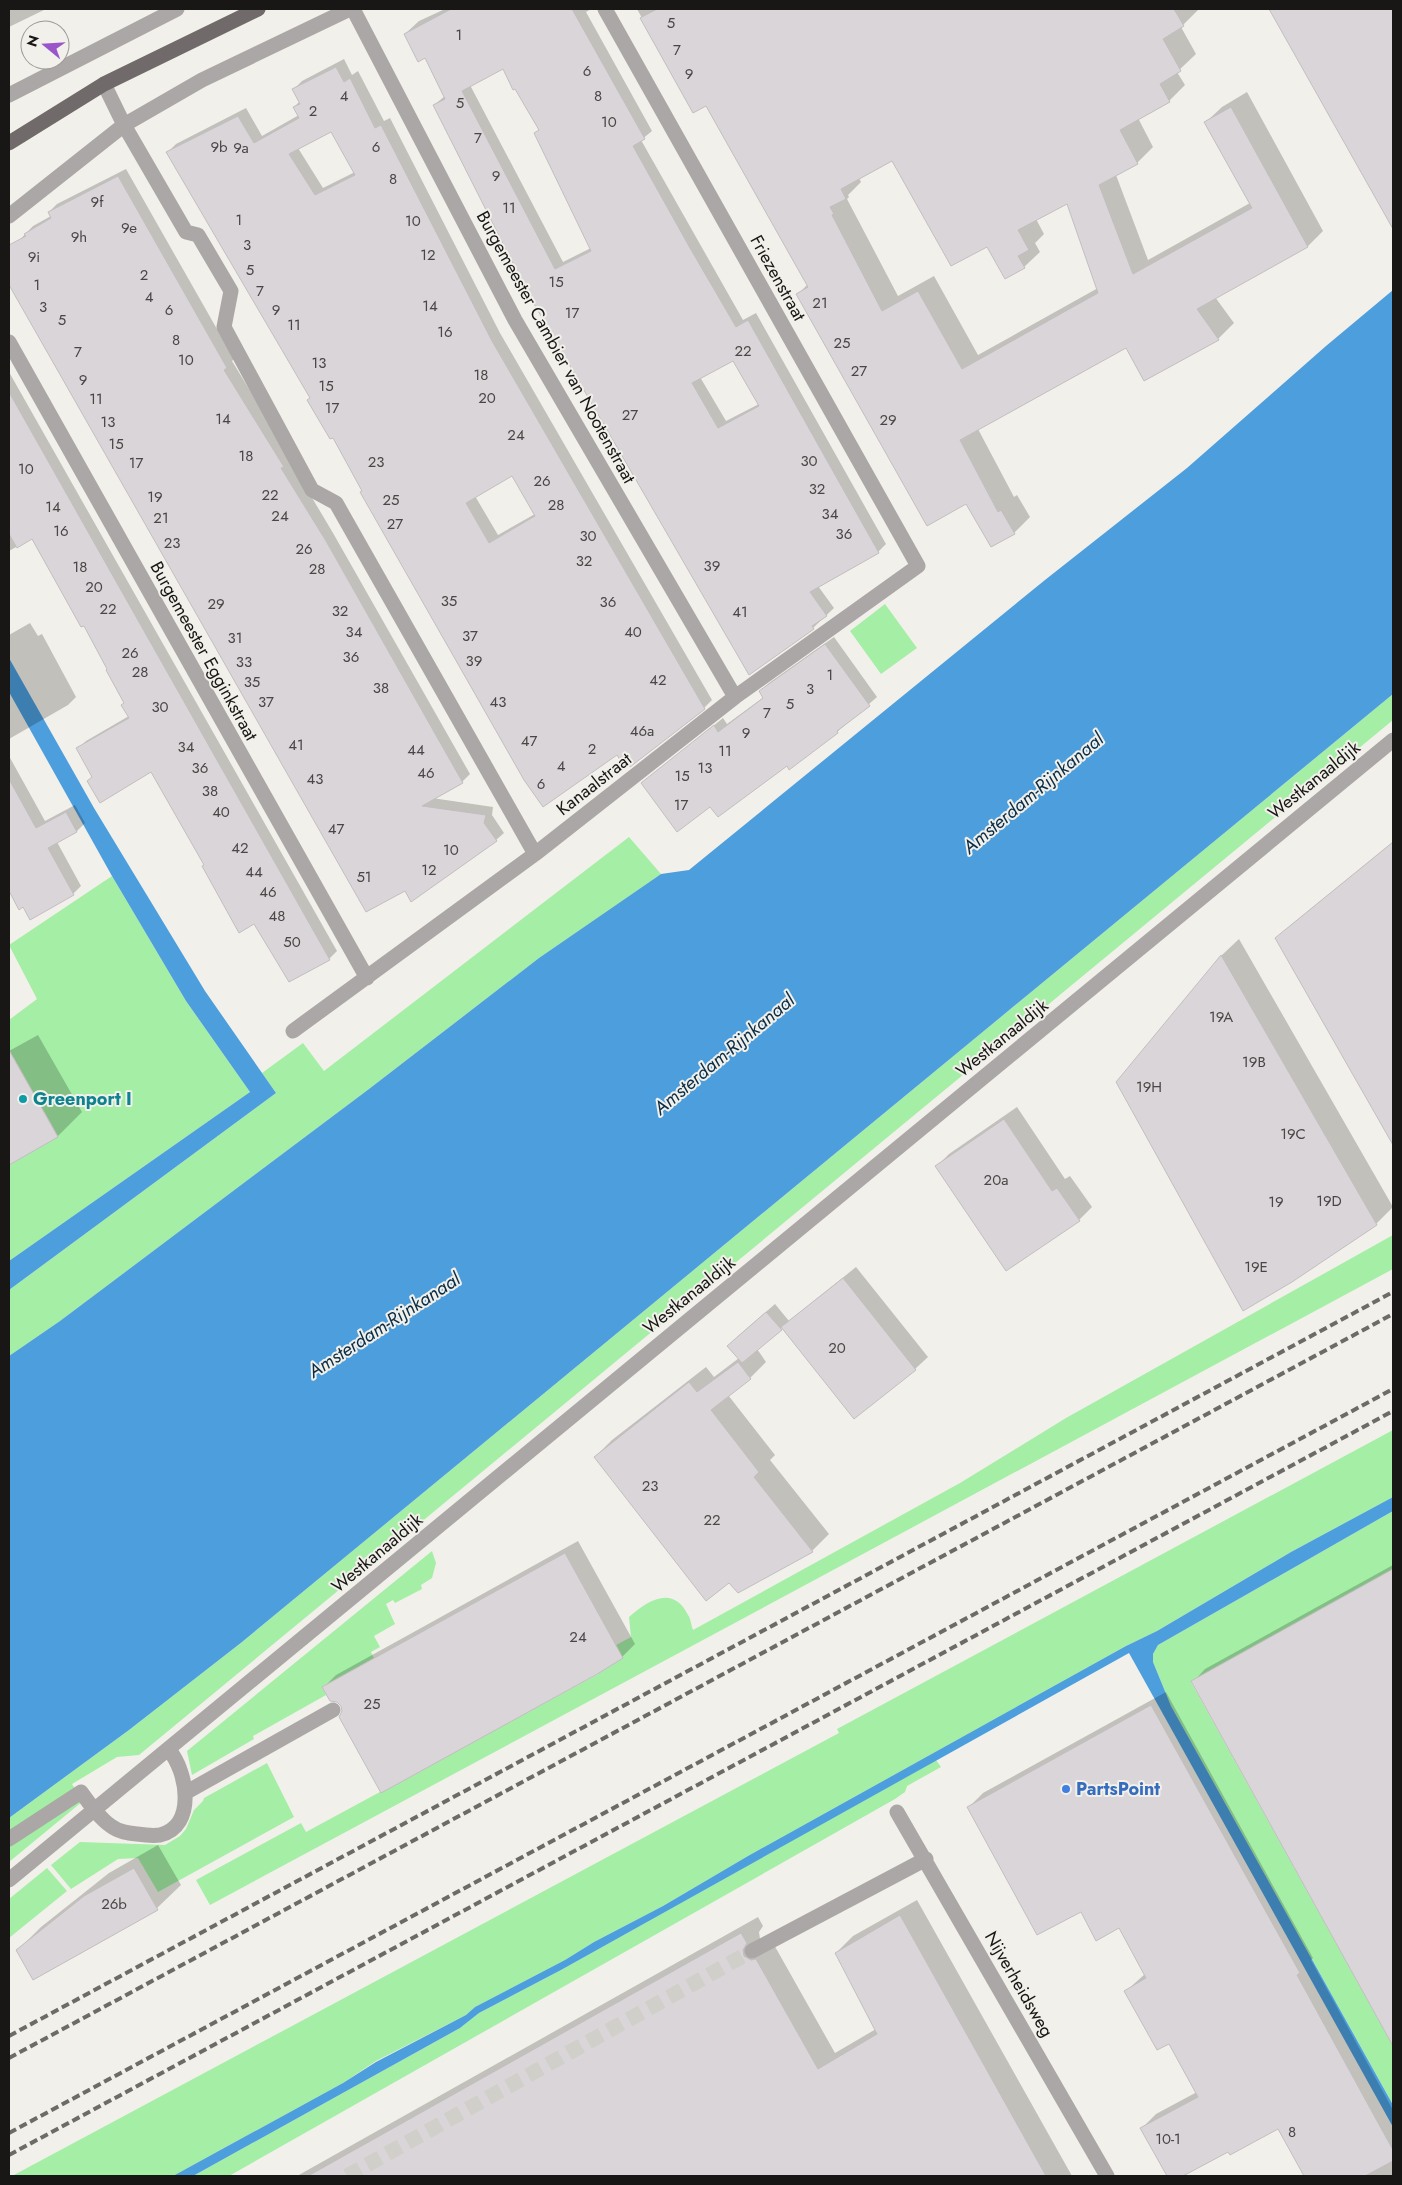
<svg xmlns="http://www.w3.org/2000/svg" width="1402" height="2185" viewBox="0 0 1402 2185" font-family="Jost,sans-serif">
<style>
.green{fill:#a4eea6}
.water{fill:#4d9edd}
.shadow{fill:#0003;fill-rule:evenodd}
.building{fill:#dad5d8;stroke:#c3bdc1;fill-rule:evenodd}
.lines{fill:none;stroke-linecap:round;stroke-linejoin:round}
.minor-tunnel{stroke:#d1cfca;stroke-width:15;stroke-dasharray:15 8;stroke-linecap:butt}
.minor{stroke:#aaa7a6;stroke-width:15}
.major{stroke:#706b6a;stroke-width:15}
.rail{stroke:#6d6b68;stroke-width:4;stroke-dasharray:8 4;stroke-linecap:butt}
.culture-dot{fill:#0f9aa8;stroke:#f2f0ea;stroke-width:2}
.shop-dot{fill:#3f7fe0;stroke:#f2f0ea;stroke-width:2}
.labels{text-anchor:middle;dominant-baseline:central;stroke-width:4;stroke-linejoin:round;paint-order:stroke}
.number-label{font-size:15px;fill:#484646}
.street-label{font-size:18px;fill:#181715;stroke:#f2f0ea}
.culture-label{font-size:18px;font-weight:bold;fill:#0d838f;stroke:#f2f0ea;text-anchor:start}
.shop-label{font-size:18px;font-weight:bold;fill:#366cbe;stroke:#f2f0ea;text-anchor:start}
.water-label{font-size:19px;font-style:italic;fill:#0a2d47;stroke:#f2f0ea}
</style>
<rect width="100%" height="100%" fill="#f2f0ea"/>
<path class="green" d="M885 604 917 648 881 674 850 631Z
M1393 694V720L139 1755 117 1757 72 1784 83 1801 9 1862V1818L129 1730 242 1642Z
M629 837 661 874 539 958 369 1089 60 1321 9 1356V1290L276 1093 262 1073 303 1043 324 1071Z
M112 876 186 1001 250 1092 9 1261V1165L58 1136 14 1058 9 1061V1020L37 999 9 945Z
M1393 1235V1269L210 1905 196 1880 301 1823 306 1832 598 1674 590 1659 631 1637 629 1617C647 1601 673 1584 688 1615 691 1619 691 1625 693 1630L960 1483 1066 1418Z
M1393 1430V1497L1291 1552 1157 1631 1126 1646 748 1856 663 1906 594 1942 565 1960 475 2007 466 2015 376 2061 343 2083 173 2176H12L839 1733 837 1729Z
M1393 1511V1569L1191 1682 1393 2046V2105L1171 1706 1153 1662V1654L1158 1645Z
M432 1551 436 1563 432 1578 421 1585 422 1589 395 1603 393 1600 386 1604 395 1624 374 1636 380 1647 371 1652 374 1658 322 1687 326 1695 253 1736 254 1739 192 1775 187 1751Z
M936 1760 941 1767 907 1786 905 1792 895 1799 229 2176H193L460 2028 479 2013 561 1970Z
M267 1763 294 1817 158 1892 138 1858 118 1859 71 1889 51 1865 80 1842 165 1845 180 1836 186 1829 194 1810 203 1801 204 1798Z
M47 1868 67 1891 9 1938V1899Z"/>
<path class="water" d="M1393 290V694L242 1642 129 1730 9 1818V1356L60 1321 369 1089 539 958 661 874 689 870 1045 580 1187 468 1326 346Z
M9 658 94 808 205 991 276 1093 9 1290V1261L250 1092 186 1001 112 876 9 692Z
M1393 1497V1511L1158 1645 1153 1654V1662L1171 1706 1393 2105V2127L1129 1653 561 1970 479 2013 460 2028 193 2176H173L343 2083 376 2062 466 2015 475 2007 565 1960 594 1942 663 1906 748 1856 1126 1646 1157 1631 1291 1552Z"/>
<path class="shadow" d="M9 9H46L9 27Z
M445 9H591L586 12 652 131 641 140 743 320 756 313 886 544 878 552 818 586 834 608 813 628 434 105 445 96 425 57 405 34 419 21ZM504 67 540 129 536 133 591 248 563 262 470 85ZM734 359 759 404 726 421 700 377Z
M637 9H1199L1181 27 1196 54 1177 72 1185 85 1169 101 1138 118 1153 147 1137 163 1116 175 1148 260 1250 203 1206 122 1222 107 1247 92 1323 231 1308 246 1215 297 1234 323 1218 339 1126 347 978 429 1014 497 1017 495 1030 517 1014 533 966 503 798 294 808 284 706 104 694 111ZM893 160 987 245 1024 267 1040 252 1035 243 1044 234 1036 219 1067 202 1098 288 978 355 934 276 898 296 847 199 849 197 848 195 861 182 859 178Z
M1271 9H1393V192L1379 200Z
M344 59 352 75 358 71 384 121 390 118 500 333 712 700 704 708 625 759 617 753 364 490 168 152 176 144 246 108 262 136 299 115 294 107 300 101 294 89 302 81ZM332 130 355 172 323 188 298 148ZM513 474 535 514 498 535 475 496Z
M126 169 234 359 232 361 291 458 289 459 333 533 470 774 462 782 432 798 493 807 492 815 504 833 496 840 411 900 60 372 9 278V251L33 226 51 216 49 212 57 204Z
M9 372 337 951 329 959 289 981 255 922 205 865 152 770 93 776 78 749 86 741 129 716 125 703 97 647 32 538 9 551Z
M30 623 38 636 42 634 76 697 68 705 9 739V635Z
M834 637 877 697 837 732 787 764 711 805 643 783 723 718 727 724 764 697 760 692 769 683Z
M9 756 45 821 75 805 85 823 77 831 57 842 81 886 73 894 19 908 9 889Z
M1393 842V1143L1277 938 1290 926Z
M1239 939 1393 1207 1376 1224 1117 1082 1222 955Z
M38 1035 82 1112 58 1136 9 1164V1051Z
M1017 1107 1065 1179 1070 1176 1092 1207 1079 1220 937 1166 949 1154Z
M856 1267 928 1357 915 1369 783 1327 757 1349 766 1362 750 1378 728 1395 775 1455 770 1460 829 1534 812 1551 738 1592 730 1581 595 1457 612 1440 706 1367 714 1377 739 1358 737 1337 775 1304 789 1321Z
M578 1541 635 1644 622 1657 344 1711 343 1705 323 1688 336 1675Z
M1393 1565V2043L1193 1682 1205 1669Z
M1166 1692 1313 1958 1311 1960 1393 2110V2176H1305L1278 2127 1228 2150 1180 2176H1168L1142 2128 1156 2114 1197 2092 1169 2042 1126 1991 1145 1974 1120 1926 1081 1911 968 1808 983 1793Z
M158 1845 181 1885 157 1908 17 1951 41 1927 109 1873Z
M917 1900 1072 2176H297L758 1917 763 1926 759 1932 760 1939 773 1943 835 2053 876 2029 836 1953 853 1936Z"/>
<path class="building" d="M451 9H572L645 139 633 146 690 248 736 327 748 320 879 553 810 592 827 616 812 626 814 629 749 675 530 297 433 105 445 99 425 58 418 62 404 34ZM503 69 513 90 515 89 539 130 534 133 591 251 555 269 462 91ZM733 361 759 406 718 428 692 383Z
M657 9H1174L1184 26 1163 39 1181 71 1160 84 1170 102 1120 130 1138 164 1099 185 1133 274 1252 208 1204 122 1231 107 1308 247 1197 309 1219 340 1144 381 1126 348 960 440 998 512 1001 510 1015 534 991 547 966 504 927 526 796 294 808 287 751 186 706 106 693 113 640 18ZM892 161 951 266 987 247 1005 279 1025 268 1018 256 1029 250 1018 230 1067 204 1098 293 962 369 918 291 882 311 832 215 834 214 830 207 846 199 841 189Z
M1269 9H1393V229Z
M336 67 344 82 350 78 375 128 381 125 492 341 705 709 630 767 625 761 622 763 617 755 543 807 524 780 360 492 362 491 344 458 333 438 330 439 307 400 310 398 166 152 238 116 254 143 299 118 293 107 300 104 292 89ZM331 132 355 175 315 195 289 154ZM512 476 535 516 489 543 466 503Z
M118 176 227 368 224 370 284 467 281 468 326 541 463 783 422 806 486 815 484 823 497 841 411 902 405 891 366 912 9 285V245L26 236 24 234 51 218 48 212Z
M9 392 330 960 289 982 254 924 239 933 202 866 204 865 151 772 100 803 87 781 92 777 76 748 129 718 121 705 124 703 106 670 107 669 84 626 81 627 32 539 17 548 9 534Z
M825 644 870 706 837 731 838 733 789 770 787 766 718 817 710 807 677 832 641 783 714 725 718 732 763 698 759 691Z
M9 779 36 828 66 812 77 832 48 848 74 895 30 920 23 907 19 910 9 891Z
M1393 842V1145L1275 938Z
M1221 955 1377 1225 1292 1282 1243 1311 1116 1082Z
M9 1050 58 1137 9 1165Z
M1004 1119 1052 1191 1057 1188 1080 1221 1006 1271 935 1166Z
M843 1278 916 1370 854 1419 781 1327Z
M766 1312 782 1330 742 1363 727 1346Z
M738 1362 751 1379 711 1410 759 1472 754 1477 813 1552 738 1593 729 1583 706 1601 594 1457 689 1382 697 1392Z
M565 1553 623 1658 599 1673 381 1793 339 1717 342 1711 341 1706 337 1702 330 1701 322 1687Z
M1393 1569V2046L1191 1681Z
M1151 1705 1300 1973 1297 1975 1393 2150V2161L1365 2176H1304L1278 2129 1230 2155 1228 2152 1183 2176H1167L1140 2128 1198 2097 1169 2044 1157 2050 1124 1991 1146 1978 1119 1928 1096 1941 1081 1912 1037 1935 967 1807Z
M134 1868 158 1910 33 1980 16 1950 84 1896Z
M900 1915 1046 2176H308L741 1933 747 1943 743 1950 744 1956 751 1960 756 1959 818 2069 877 2034 835 1953Z"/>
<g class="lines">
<path class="minor-tunnel" d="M347 2176 752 1951"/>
<path class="minor" d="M353 9 515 320 735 697
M104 84 124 125 186 232 198 235 231 291 224 327 312 490 336 503 535 854
M9 95 177 9
M9 216 124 125 202 80 350 9
M9 342 367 978
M293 1031 535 854 735 697 918 566 605 9
M185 1793 333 1710
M897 1812 1107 2176
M9 1839 81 1792C90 1804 99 1818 111 1826 119 1832 128 1833 137 1834 144 1835 153 1836 160 1835 197 1826 187 1771 169 1750
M9 1880 1393 740
M752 1951 926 1859"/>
<path class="major" d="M9 143 104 84 258 9"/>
<path class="rail" d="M9 2036 1393 1292
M9 2058 1393 1314
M9 2133 1393 1389
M9 2155 1393 1411"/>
</g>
<circle class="culture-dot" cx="23" cy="1099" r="5"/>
<circle class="shop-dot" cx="1066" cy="1789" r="5"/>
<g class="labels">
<g class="number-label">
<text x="671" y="23">5</text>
<text x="459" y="35">1</text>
<text x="677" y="50">7</text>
<text x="587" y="71">6</text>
<text x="689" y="74">9</text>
<text x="344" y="96">4</text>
<text x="598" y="96">8</text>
<text x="460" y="103">5</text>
<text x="313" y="111">2</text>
<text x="609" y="122">10</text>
<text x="478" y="138">7</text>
<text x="219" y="147">9b</text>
<text x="376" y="147">6</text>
<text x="241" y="148">9a</text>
<text x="496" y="176">9</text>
<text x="393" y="179">8</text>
<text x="97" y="202">9f</text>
<text x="509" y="208">11</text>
<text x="239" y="220">1</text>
<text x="413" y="221">10</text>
<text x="129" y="228">9e</text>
<text x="79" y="237">9h</text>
<text x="247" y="245">3</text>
<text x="428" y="255">12</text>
<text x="34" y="257">9i</text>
<text x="250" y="270">5</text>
<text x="144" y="275">2</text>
<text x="556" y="282">15</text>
<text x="37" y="285">1</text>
<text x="260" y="291">7</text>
<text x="149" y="297">4</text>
<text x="820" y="303">21</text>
<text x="430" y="306">14</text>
<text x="43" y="307">3</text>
<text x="169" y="310">6</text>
<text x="276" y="310">9</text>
<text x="572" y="313">17</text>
<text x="62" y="320">5</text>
<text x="294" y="325">11</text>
<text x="445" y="332">16</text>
<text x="176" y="340">8</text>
<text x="842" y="343">25</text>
<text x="743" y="351">22</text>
<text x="78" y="352">7</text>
<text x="186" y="360">10</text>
<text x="319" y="363">13</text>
<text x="859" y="371">27</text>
<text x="481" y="375">18</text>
<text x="83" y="380">9</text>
<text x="326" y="386">15</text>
<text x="487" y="398">20</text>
<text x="96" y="399">11</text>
<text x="332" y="408">17</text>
<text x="630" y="415">27</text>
<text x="223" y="419">14</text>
<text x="888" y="420">29</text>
<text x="108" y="422">13</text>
<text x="516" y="435">24</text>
<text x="116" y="444">15</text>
<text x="246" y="456">18</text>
<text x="809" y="461">30</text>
<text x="376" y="462">23</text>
<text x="136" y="463">17</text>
<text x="26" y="469">10</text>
<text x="542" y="481">26</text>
<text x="817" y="489">32</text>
<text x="270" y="495">22</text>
<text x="155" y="497">19</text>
<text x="391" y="500">25</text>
<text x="556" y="505">28</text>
<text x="53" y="507">14</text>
<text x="830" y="514">34</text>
<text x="280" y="516">24</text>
<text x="161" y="518">21</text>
<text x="395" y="524">27</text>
<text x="61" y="531">16</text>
<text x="844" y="534">36</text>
<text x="588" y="536">30</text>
<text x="172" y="543">23</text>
<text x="304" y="549">26</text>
<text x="584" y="561">32</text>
<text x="712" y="566">39</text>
<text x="80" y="567">18</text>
<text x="317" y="569">28</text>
<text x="94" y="587">20</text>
<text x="449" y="601">35</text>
<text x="608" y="602">36</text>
<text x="216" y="604">29</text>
<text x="108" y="609">22</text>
<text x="340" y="611">32</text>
<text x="740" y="612">41</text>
<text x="354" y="632">34</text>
<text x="633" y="632">40</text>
<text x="470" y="636">37</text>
<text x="235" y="638">31</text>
<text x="130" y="653">26</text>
<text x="351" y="657">36</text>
<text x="474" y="661">39</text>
<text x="244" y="662">33</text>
<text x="140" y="672">28</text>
<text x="830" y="675">1</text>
<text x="658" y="680">42</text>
<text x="252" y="682">35</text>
<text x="381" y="688">38</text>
<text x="810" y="689">3</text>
<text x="266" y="702">37</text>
<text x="498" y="702">43</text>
<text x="790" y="704">5</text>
<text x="160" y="707">30</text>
<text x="767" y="713">7</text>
<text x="642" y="731">46a</text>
<text x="746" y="733">9</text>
<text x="529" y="741">47</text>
<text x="296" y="745">41</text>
<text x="186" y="747">34</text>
<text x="592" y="749">2</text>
<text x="416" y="750">44</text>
<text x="725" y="751">11</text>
<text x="561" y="766">4</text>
<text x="200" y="768">36</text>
<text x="705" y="768">13</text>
<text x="426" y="773">46</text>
<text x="682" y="776">15</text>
<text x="315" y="779">43</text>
<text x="541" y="784">6</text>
<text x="210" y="791">38</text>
<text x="681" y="805">17</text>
<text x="221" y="812">40</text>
<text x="336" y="829">47</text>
<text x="240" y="848">42</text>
<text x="451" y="850">10</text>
<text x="429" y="870">12</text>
<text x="254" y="872">44</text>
<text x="364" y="877">51</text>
<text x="268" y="892">46</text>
<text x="277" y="916">48</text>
<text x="292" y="942">50</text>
<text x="1221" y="1017">19A</text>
<text x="1254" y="1062">19B</text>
<text x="1149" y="1087">19H</text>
<text x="1293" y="1134">19C</text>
<text x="996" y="1180">20a</text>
<text x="1329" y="1201">19D</text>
<text x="1276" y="1202">19</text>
<text x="1256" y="1267">19E</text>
<text x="837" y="1348">20</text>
<text x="650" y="1486">23</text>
<text x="712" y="1520">22</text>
<text x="578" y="1637">24</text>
<text x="372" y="1704">25</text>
<text x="114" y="1904">26b</text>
<text x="1292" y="2132">8</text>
<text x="1168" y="2139">10-1</text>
</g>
<g class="street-label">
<text transform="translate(778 278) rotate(61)">Friezenstraat</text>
<text transform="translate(556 347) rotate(61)">Burgemeester Cambier van Nootenstraat</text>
<text transform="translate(204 651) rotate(61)">Burgemeester Egginkstraat</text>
<text transform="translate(1314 780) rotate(-39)">Westkanaaldijk</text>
<text transform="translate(594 784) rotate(-38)">Kanaalstraat</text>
<text transform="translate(1002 1038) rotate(-39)">Westkanaaldijk</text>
<text transform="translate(689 1295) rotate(-39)">Westkanaaldijk</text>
<text transform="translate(377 1553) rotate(-40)">Westkanaaldijk</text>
<text transform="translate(1019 1984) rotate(60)">Nijverheidsweg</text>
</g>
<g class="culture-label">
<text x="33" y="1099">Greenport I</text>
</g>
<g class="shop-label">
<text x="1076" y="1789">PartsPoint</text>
</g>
<g class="water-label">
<text transform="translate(1033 793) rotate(-40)">Amsterdam-Rijnkanaal</text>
<text transform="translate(724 1054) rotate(-40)">Amsterdam-Rijnkanaal</text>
<text transform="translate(384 1325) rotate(-33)">Amsterdam-Rijnkanaal</text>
</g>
</g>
<rect width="1402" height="2185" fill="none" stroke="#181715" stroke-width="20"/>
<g transform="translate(45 45) rotate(288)"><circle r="24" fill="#f2f0ea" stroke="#9b9995"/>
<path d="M0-4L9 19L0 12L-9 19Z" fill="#9b55ca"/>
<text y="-8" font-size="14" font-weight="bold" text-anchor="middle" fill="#181715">N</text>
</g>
</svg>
